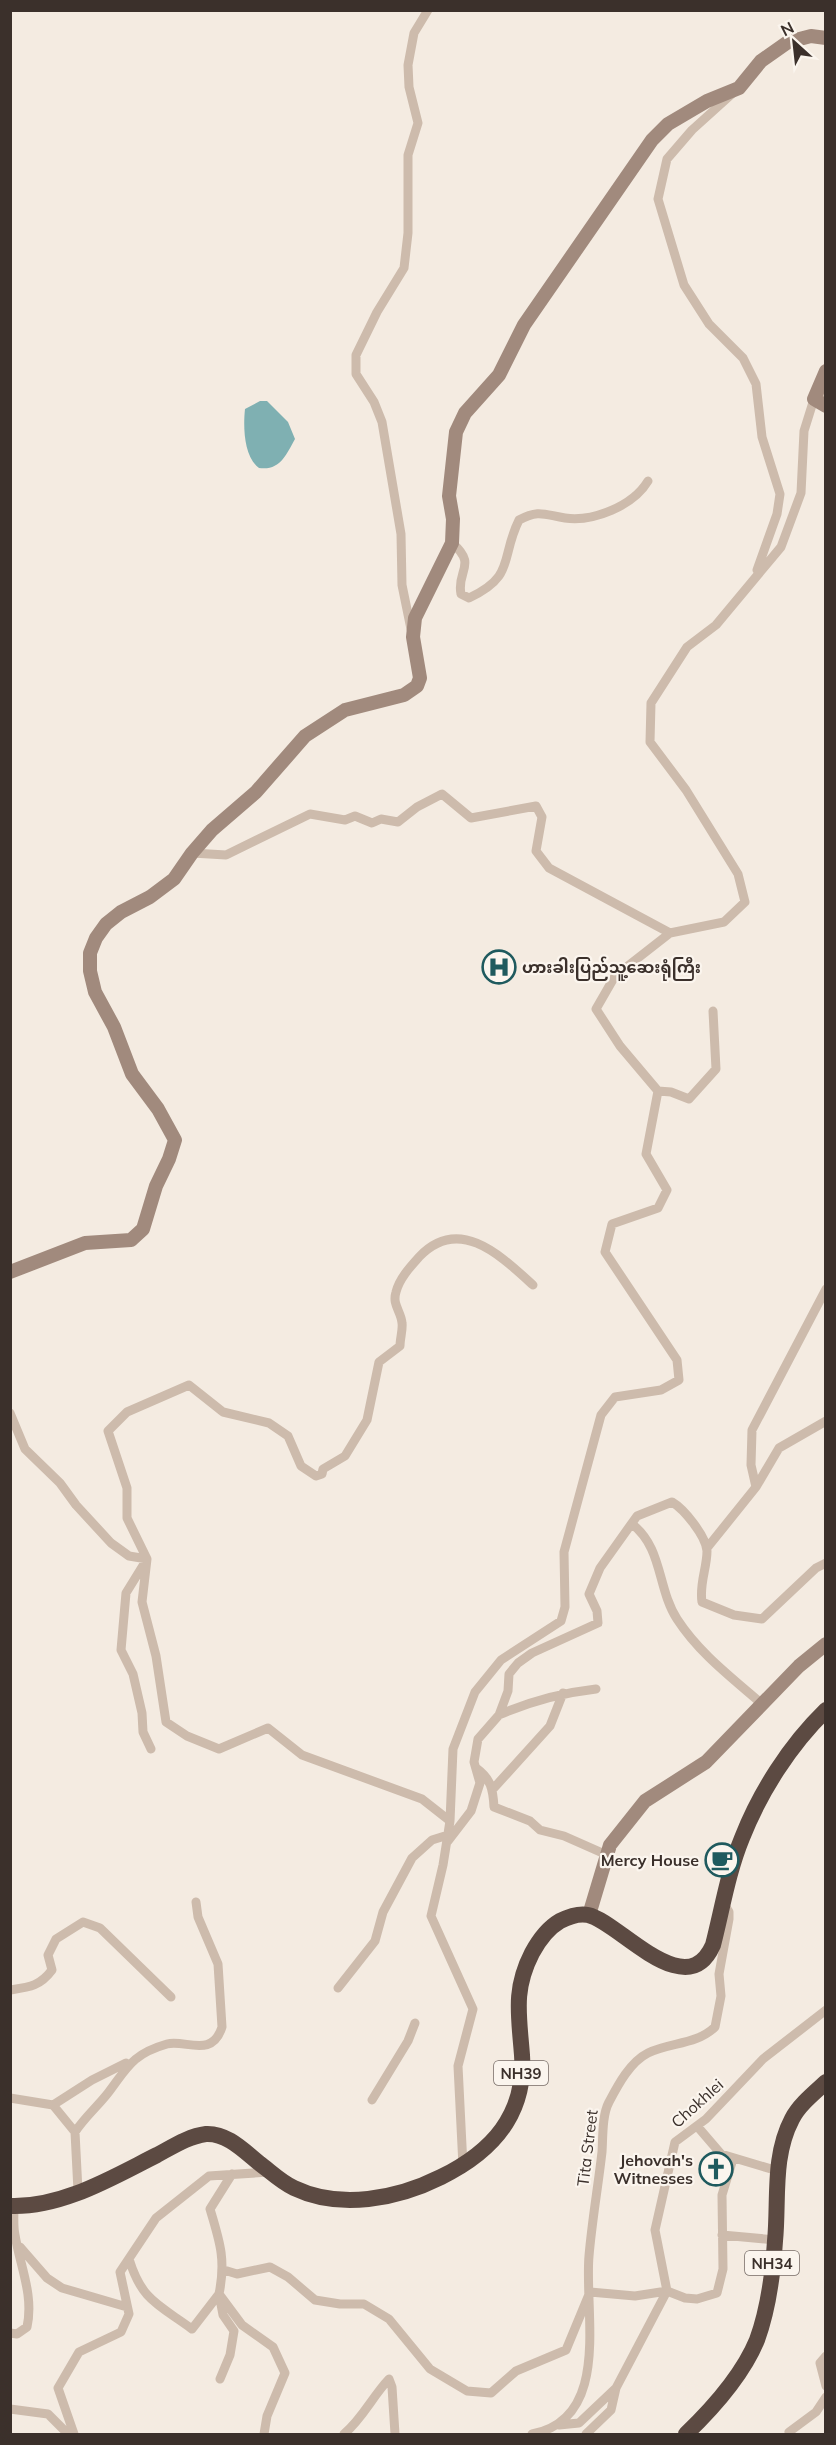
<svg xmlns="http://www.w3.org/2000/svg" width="836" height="2445" viewBox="0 0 836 2445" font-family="Mulish,'Noto Sans Myanmar',sans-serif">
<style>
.water{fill:#7fb0b2}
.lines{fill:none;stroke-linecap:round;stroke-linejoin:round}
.street{stroke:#cdbbac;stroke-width:9}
.secondary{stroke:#a18a7d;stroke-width:14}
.highway{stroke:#5c4a42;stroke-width:16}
.labels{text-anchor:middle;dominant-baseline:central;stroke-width:4.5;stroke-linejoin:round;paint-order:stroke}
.shield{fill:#fbf5ee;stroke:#756b66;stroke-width:1.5}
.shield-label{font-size:15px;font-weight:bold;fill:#3b302b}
.poi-label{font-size:16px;font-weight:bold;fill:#3b302b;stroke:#fbf5ee;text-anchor:end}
.street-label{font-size:16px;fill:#3b302b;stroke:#fbf5ee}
</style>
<rect width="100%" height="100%" fill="#f4ebe1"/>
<path class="water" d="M260 401H267L288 422 295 439C286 455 280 471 259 468 244 457 243 428 245 409Z"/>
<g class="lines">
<path class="street" d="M733 93 692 130 667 159 658 199 684 285 709 324 743 358 756 384 762 437 780 494 777 514 757 570
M452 543C478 565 456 571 461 594L469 598C516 576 500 558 519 520 539 509 545 515 565 518 593 522 633 506 648 481
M411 629 402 585 401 534 382 422 374 402 356 374V355L377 312 404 268 408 233V155L418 123 409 87 408 65 414 33 428 10
M192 853 226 855 310 814 345 820 355 816 372 823 381 819 398 822 417 807 442 794 471 818 536 806 542 817 536 851 549 868 670 933
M658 1091 671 1092 689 1099 716 1069 713 1011
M826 1289 752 1430 751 1465 756 1487 779 1448 826 1421
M10 1413 25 1449 60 1483 76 1505 111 1543 129 1556 147 1559 126 1593 121 1650 133 1674 142 1713 143 1732 151 1749
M632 1524C663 1548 657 1588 677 1619 699 1653 731 1677 762 1704
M707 1548 756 1487
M499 1715C531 1701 561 1693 596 1689
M476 1768C491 1779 493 1789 494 1807L530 1821 540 1830 564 1836 607 1855
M493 1789 550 1726 563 1693
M450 1821 422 1799 302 1755 268 1728 219 1749 187 1736 166 1722 156 1656 142 1602 147 1559 127 1518V1488L108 1431 127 1412 189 1385 223 1412 269 1423 288 1436 301 1466 316 1476 322 1474 323 1469 345 1456 367 1420 379 1362 400 1346C400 1339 403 1329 402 1323 401 1311 392 1305 396 1292 399 1279 410 1267 419 1257 459 1215 500 1255 533 1285
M448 1841 471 1811 480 1783 474 1762 478 1739 499 1715 508 1691 509 1674 518 1663 532 1653 598 1623 597 1611 589 1594 600 1568 637 1516 672 1502C684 1509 706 1536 707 1551 707 1568 699 1584 702 1602L734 1615 762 1619 816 1568 826 1563
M338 1988 375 1941 383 1912 412 1858 432 1840 448 1835
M10 1990C30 1987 40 1986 52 1970L48 1955 56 1939 83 1922 100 1928 171 1997
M10 2098 53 2105 75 2132 78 2191
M372 2100 408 2041 415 2023
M53 2105 92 2080 126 2063
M697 2126 721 2154 778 2171
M75 2132C85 2117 97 2107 108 2093 127 2068 132 2054 167 2044 185 2039 212 2059 222 2027L218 1964 198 1917 196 1902
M463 2166 458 2066 473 2009 431 1916 443 1865 450 1821 453 1749 475 1692 501 1660 561 1621 565 1607 564 1552 601 1415 615 1397 661 1390 679 1380 677 1360 605 1252 612 1224 658 1208 667 1190 646 1154 658 1091 620 1046 596 1009 615 976 670 933 724 922 745 902 738 874 686 790 650 742 651 703 687 647 716 625 781 547 801 493 804 431 814 399 826 392
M232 2174 210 2209C220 2242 226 2260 219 2294L242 2325 273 2347 285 2373 267 2416 264 2434
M722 2235 776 2240
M20 2247 47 2278 62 2288 127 2307
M129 2259C142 2301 158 2304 192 2329L219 2294 223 2315 234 2331 230 2355 220 2379
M224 2270 237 2274 270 2267 288 2277 315 2300 340 2304H364L389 2319 430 2369 467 2391 491 2393 516 2371 566 2350 590 2292 635 2296 667 2291 685 2298 697 2299 717 2293 723 2269 722 2195 733 2159
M10 2333 17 2334 27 2327C34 2295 20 2266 15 2235 13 2226 14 2215 14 2206
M826 2356 820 2363 826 2386
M10 2409 48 2414 68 2434
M559 2425 579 2423 616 2388 667 2291 655 2230 675 2142 706 2119 763 2059 826 2010
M74 2434 58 2388 79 2352 121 2332 129 2314 120 2272 156 2218 209 2176 269 2172
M344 2434C363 2418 372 2397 389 2379L392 2387 395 2434
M532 2434C612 2419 584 2313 589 2256 592 2221 598 2187 602 2152 603 2137 602 2115 609 2102 618 2085 630 2062 648 2053 671 2042 696 2045 715 2027L721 1996 719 1974 729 1919V1912L724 1904
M586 2434 611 2410 616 2388
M790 2434 789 2432 816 2412 826 2397"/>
<path class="secondary" d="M826 371 814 399 826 406
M10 1272 85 1243 131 1240 143 1229 156 1186 169 1159 175 1140 158 1109 132 1074 114 1027 95 992 90 971V953L96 938 106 924 121 912 150 897 174 879 192 853 212 830 256 792 305 736 345 710 404 695 417 686 420 678 413 637 415 618 452 543 453 519 449 496 456 432 465 413 499 375 524 325 652 140 668 124 707 101 739 88 761 61 788 42 811 36 826 38
M589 1915 610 1845 645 1801 706 1762 799 1666 826 1644"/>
<path class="highway" d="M10 2206C62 2208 113 2177 157 2155 172 2147 189 2136 206 2134 227 2133 243 2150 259 2163 270 2171 281 2182 294 2188 340 2210 397 2199 441 2177 492 2152 526 2115 522 2055 519 2015 513 1990 532 1953 539 1940 548 1928 560 1921 568 1917 579 1913 588 1915 618 1921 686 2006 713 1945 722 1910 728 1872 742 1838 760 1792 790 1745 826 1710
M686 2434C712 2409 743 2374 757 2340 768 2310 773 2272 775 2241 779 2201 772 2157 792 2119 799 2105 814 2093 826 2082"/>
</g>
<defs>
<g id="hospital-ring" transform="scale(1.725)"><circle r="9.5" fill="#fbf5ee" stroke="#1f5a5e" stroke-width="1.5"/><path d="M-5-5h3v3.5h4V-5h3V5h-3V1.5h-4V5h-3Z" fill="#1f5a5e"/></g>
<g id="cafe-ring" transform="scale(1.725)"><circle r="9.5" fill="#fbf5ee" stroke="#1f5a5e" stroke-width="1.5"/><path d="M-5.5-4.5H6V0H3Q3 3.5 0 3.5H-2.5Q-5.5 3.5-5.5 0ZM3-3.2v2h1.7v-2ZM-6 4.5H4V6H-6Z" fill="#1f5a5e"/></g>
<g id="church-ring" transform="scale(1.725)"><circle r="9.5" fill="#fbf5ee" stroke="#1f5a5e" stroke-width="1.5"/><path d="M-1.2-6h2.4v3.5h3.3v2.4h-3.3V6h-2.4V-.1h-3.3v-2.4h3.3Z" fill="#1f5a5e"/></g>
</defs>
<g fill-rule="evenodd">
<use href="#hospital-ring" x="499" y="967"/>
<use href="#cafe-ring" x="722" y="1860"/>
<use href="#church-ring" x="716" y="2169"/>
</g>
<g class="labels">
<g class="shield">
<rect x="494" y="2061" width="54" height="24" rx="4.5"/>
<rect x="745" y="2251" width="54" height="24" rx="4.5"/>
</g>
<g class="shield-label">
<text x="521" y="2073">NH39</text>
<text x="772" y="2263">NH34</text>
</g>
<g class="poi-label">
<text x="522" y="967" text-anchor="start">ဟားခါးပြည်သူ့ဆေးရုံကြီး</text>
<text x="699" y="1860">Mercy House</text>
<text x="693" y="2160">Jehovah's<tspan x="693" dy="18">Witnesses</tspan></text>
</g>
<g class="street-label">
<text transform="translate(697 2103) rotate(-42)">Chokhlei</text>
<text transform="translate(587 2148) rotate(-83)">Tita Street</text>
</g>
</g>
<rect width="836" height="2445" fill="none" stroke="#3b302b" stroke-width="24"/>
<g transform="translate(794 42) rotate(333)" stroke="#fbf5ee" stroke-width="4.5" paint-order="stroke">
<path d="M0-4.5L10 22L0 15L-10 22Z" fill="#3b302b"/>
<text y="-9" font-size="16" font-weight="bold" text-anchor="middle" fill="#3b302b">N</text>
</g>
</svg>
